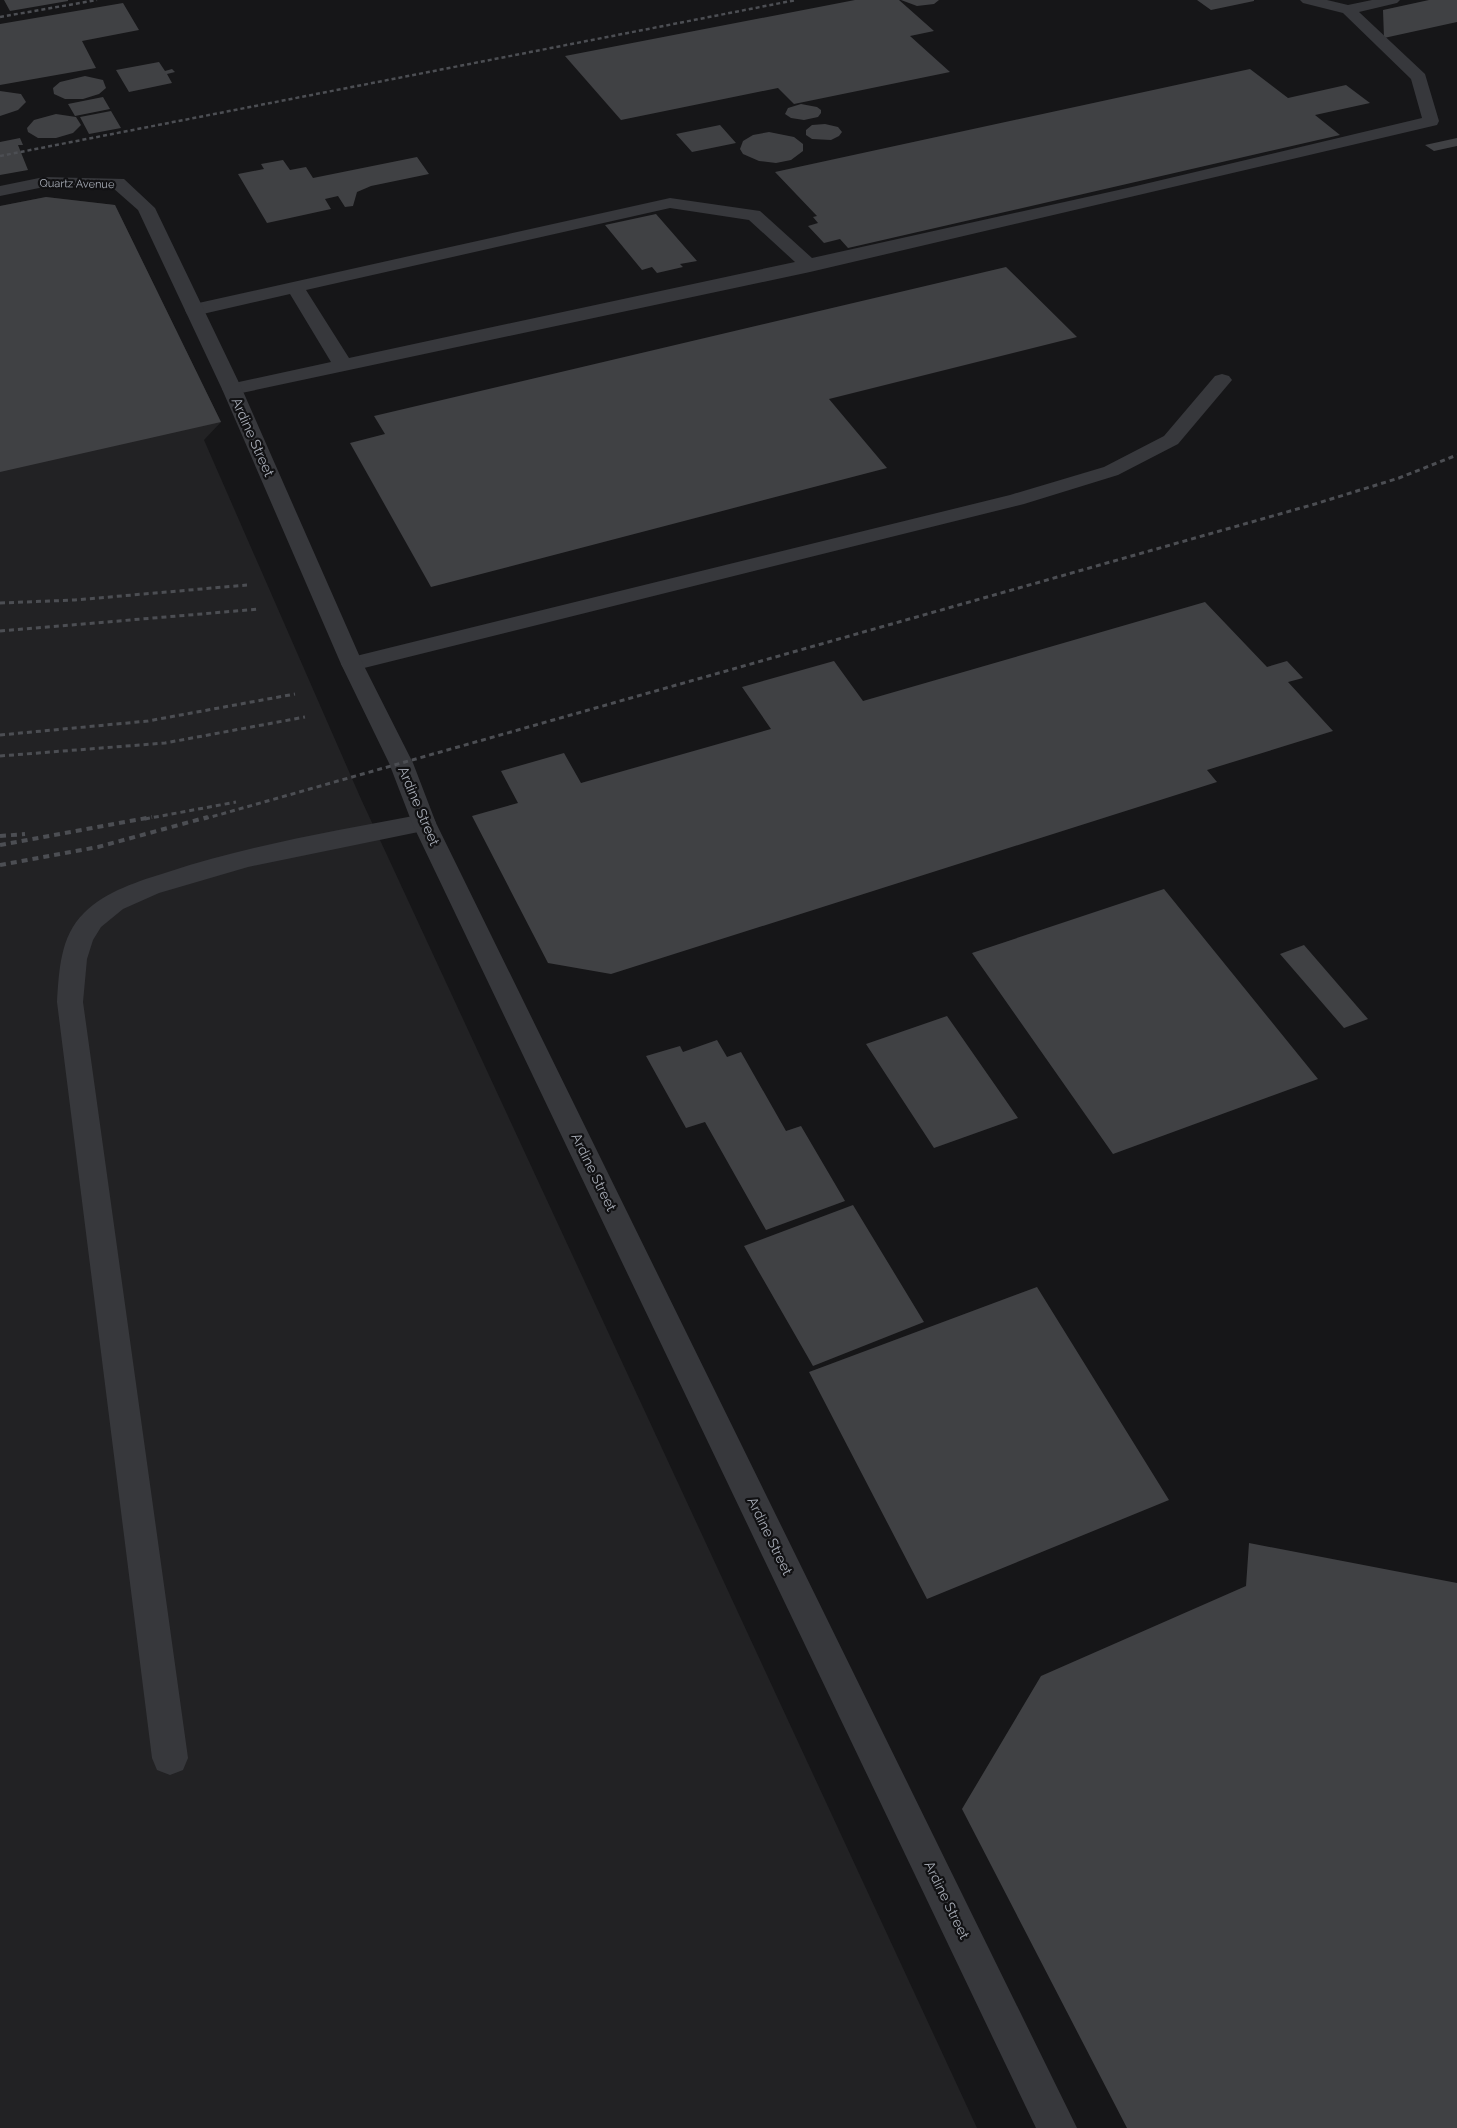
<svg xmlns="http://www.w3.org/2000/svg" width="1457" height="2128" viewBox="0 0 1457 2128" font-family="Raleway,sans-serif">
<style>
.built{fill:#222224}
.building{fill:#404144}
.lines{fill:none;stroke-linecap:round;stroke-linejoin:round}
.lane{fill:#37383c;fill-rule:evenodd}
.street{fill:#37383c;fill-rule:evenodd}
.rail-far2{stroke:#4c4e53;stroke-width:2.5;stroke-dasharray:4 3;stroke-linecap:butt}
.rail-far1{stroke:#4c4e53;stroke-width:3;stroke-dasharray:5 4;stroke-linecap:butt}
.rail{stroke:#4c4e53;stroke-width:4;stroke-dasharray:6 5;stroke-linecap:butt}
.labels{text-anchor:middle;dominant-baseline:central;stroke-width:4.5;stroke-linejoin:round;paint-order:stroke}
.far-street-label{font-size:11px;fill:#a8adb7;stroke:#111113}
.street-label{font-size:14px;fill:#a8adb7;stroke:#111113}
</style>
<rect width="100%" height="100%" fill="#161618"/>
<path class="built" d="M46 197 115 205 221 422 204 440 361 799 977 2128H0V206Z"/>
<path class="building" d="M4 0H68V1L10 11Z
M855 0H899L934 31 910 36 950 72 794 104 778 88 621 120 565 56Z
M901 0H939L934 4 917 6Z
M1197 0H1254V1L1211 10Z
M1429 0H1457V22L1384 38 1383 10Z
M123 3 139 30 82 41 96 68 0 85V24Z
M159 62 165 71 172 69 175 72 167 74 172 83 129 92 116 70Z
M1250 69 1288 98 1346 85 1370 103 1315 115 1340 135 848 248 840 239 824 243 808 226 818 223 813 217 817 216 775 172Z
M85 76 103 80 106 88 99 94 83 99H65L54 94 53 88 60 82Z
M0 91 21 94 26 102 18 110 0 116Z
M103 97 110 109 75 116 68 104Z
M801 104 817 107 821 110V113L818 117 804 120 791 118 785 114 788 108Z
M111 111 121 128 89 134 80 117Z
M56 114 76 117 81 125 73 133 56 138H38L28 132 27 128 34 120Z
M825 124 838 127 842 132 839 136 831 140 812 139 806 135V130L812 125Z
M720 125 736 143 692 152 676 134Z
M769 132 794 137 803 144V151L791 160 776 163 759 161 743 154 740 149 743 141 753 135Z
M20 138 23 145H18L28 170 0 175V142Z
M1457 138V146L1434 151 1425 145Z
M417 157 429 174 371 186 357 192 353 206 345 207 338 196 325 199 331 209 267 223 238 174 264 169 261 164 283 160 290 170 306 167 313 178Z
M46 197 115 205 221 422 0 472V206Z
M656 214 697 261 680 264 683 267 657 273 652 267 642 270 605 225Z
M1006 267 1077 337 829 399 887 468 431 587 350 443 385 434 374 416Z
M1205 602 1267 667 1287 661 1303 678 1288 682 1333 731 1207 770 1217 782 611 974 548 963 472 816 518 803 501 771 564 753 581 783 771 729 742 687 834 661 863 701Z
M1164 889 1318 1079 1113 1154 972 953Z
M1304 945 1368 1019 1344 1028 1280 954Z
M947 1016 1018 1118 934 1148 866 1044Z
M717 1040 727 1057 741 1052 786 1131 801 1126 845 1201 766 1230 705 1122 686 1128 646 1056 680 1046 683 1052Z
M853 1205 924 1322 813 1366 744 1246Z
M1037 1287 1169 1500 927 1599 809 1372Z
M1249 1543 1457 1583V2128H1127L962 1809 1041 1676 1246 1586Z"/>
<g class="lines">
<path class="lane" d="M1300 0H1327L1348 5 1372 0H1400L1397 3 1359 12 1425 74 1439 121 1437 125 810 272 232 395 225 393 222 389 225 385 331 362 290 294 194 316 187 314 185 310 187 306 194 304 670 198 760 211 812 258 1132 187 1422 118 1411 79 1343 13 1303 3ZM670 208 749 220 795 262 349 358 306 290Z
M1222 374 1229 376 1232 380 1178 444 1118 475 1024 504 352 671 344 669 341 664 344 659 352 657 1010 495 1104 467 1164 436 1215 376Z
M424 814 433 817 436 823 433 829 248 867 159 893 123 909 101 927 93 940 87 959 83 1002 188 1758 183 1770 170 1775 157 1770 152 1758 57 1002C59 972 60 936 84 913 106 891 139 881 168 872 251 845 338 830 424 814Z"/>
<path class="street" d="M44 177 124 179 155 208 242 389 363 664 413 763 436 823 1077 2128H1036L412 823 389 763 341 664 222 389 138 210 113 188 44 187 0 196V186Z"/>
<path class="rail-far2" d="M0 17 97 0
M0 156 796 0"/>
<path class="rail-far1" d="M0 603 75 600 247 585
M0 631 260 609
M0 735 148 721 295 694
M0 756 165 743 305 717
M145 819 236 802
M204 819 1315 504 1399 478 1457 455"/>
<path class="rail" d="M0 836 25 834
M0 845 152 817
M0 865 98 847 208 817"/>
</g>
<g class="labels">
<g class="far-street-label">
<text transform="translate(77 184) rotate(1)">Quartz Avenue</text>
</g>
<g class="street-label">
<text transform="translate(253 437) rotate(66)">Ardine Street</text>
<text transform="translate(419 806) rotate(67)">Ardine Street</text>
<text transform="translate(594 1172) rotate(64)">Ardine Street</text>
<text transform="translate(770 1536) rotate(64)">Ardine Street</text>
<text transform="translate(947 1900) rotate(64)">Ardine Street</text>
</g>
</g>
</svg>
